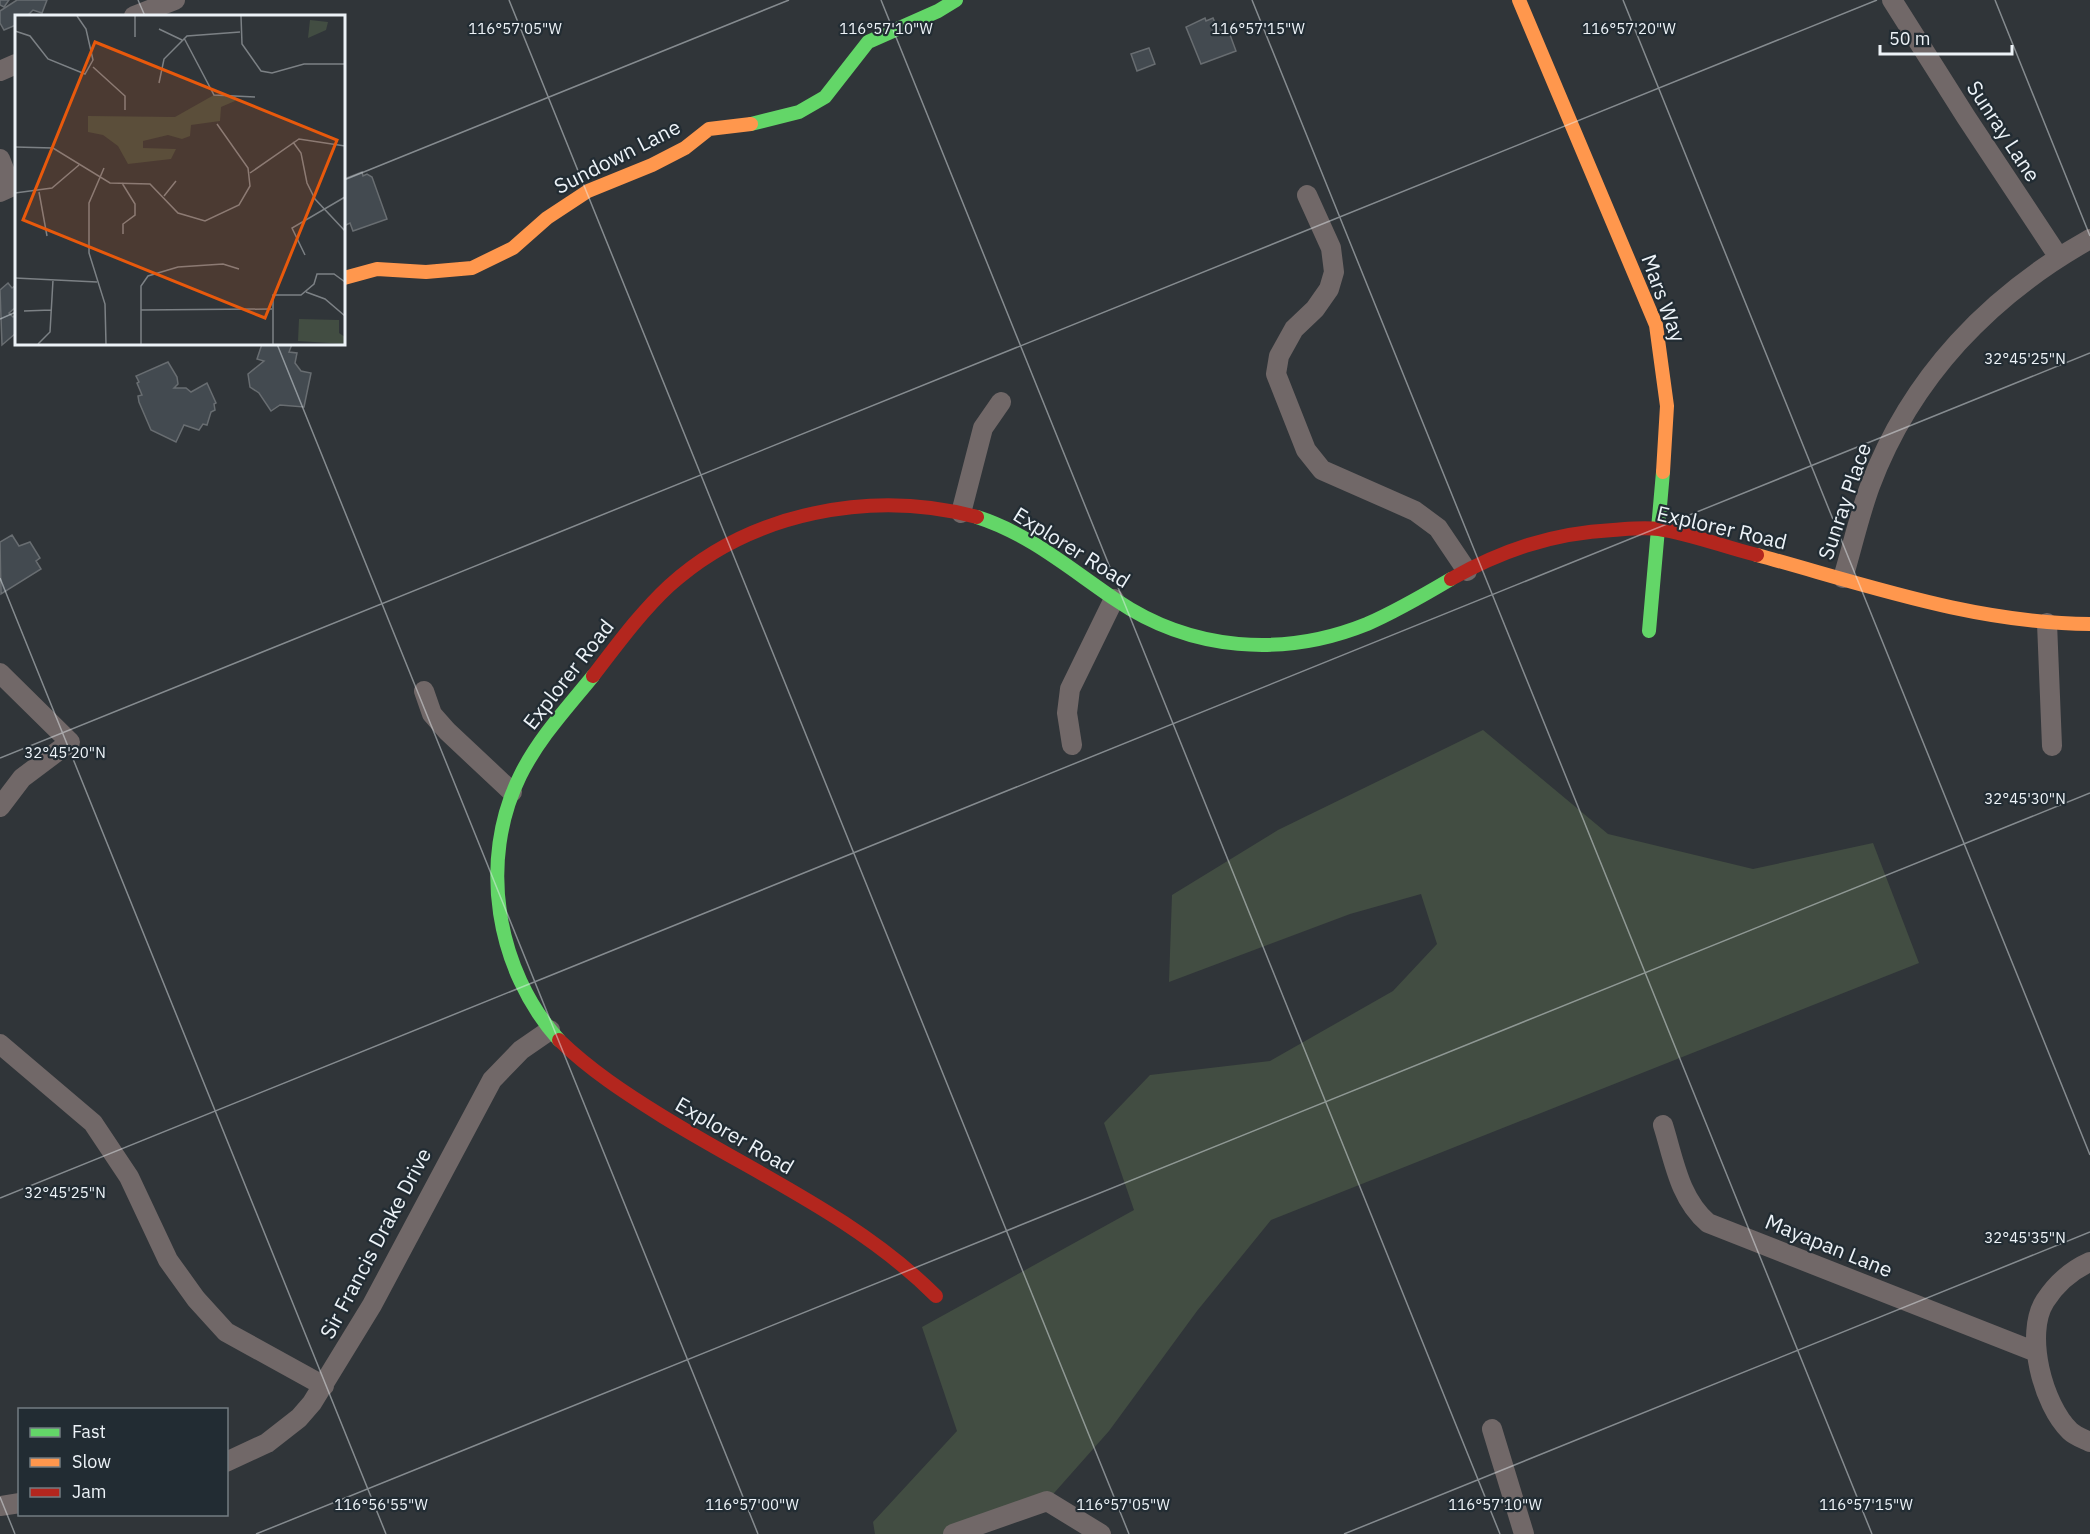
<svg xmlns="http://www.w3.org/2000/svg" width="2090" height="1534" viewBox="0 0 2090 1534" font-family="'IBM Plex Sans',sans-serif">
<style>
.green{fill:#424d42}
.building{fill:#434a50;stroke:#686d71;stroke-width:1.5}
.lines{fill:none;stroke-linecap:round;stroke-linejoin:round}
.street{stroke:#716868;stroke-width:20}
.fast{stroke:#63d668;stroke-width:14}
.slow{stroke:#ff974d;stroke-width:14}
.jam{stroke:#b3261e;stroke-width:14}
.ticks{fill:none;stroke:#edf3f8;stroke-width:1.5;stroke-opacity:0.45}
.labels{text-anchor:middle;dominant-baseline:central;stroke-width:4.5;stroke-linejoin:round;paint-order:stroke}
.street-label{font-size:21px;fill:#edf3f8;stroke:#222c33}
.inset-road{fill:none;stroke:#7c8185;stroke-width:1.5}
.view{fill:#e8590c;fill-opacity:0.15;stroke:#e8590c;stroke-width:3}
.inset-edge{fill:none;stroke:#edf3f8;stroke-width:3}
.ticks-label{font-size:15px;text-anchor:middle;fill:#edf3f8;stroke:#222c33;stroke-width:4.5;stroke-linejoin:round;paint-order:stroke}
</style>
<rect width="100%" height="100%" fill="#303539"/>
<path class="green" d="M1483 730 1608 834 1753 869 1873 843 1919 963 1271 1220 1197 1311 1109 1431 1047 1501 954 1534H875L873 1522 957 1431 922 1327 1134 1210 1104 1123 1150 1075 1270 1061 1393 991 1437 944 1421 894 1350 914 1169 982 1172 895 1278 830Z"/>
<path class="building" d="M0 0H9L4 7 0 5Z
M17 0H47L42 13 33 10 27 16H16V25L4 30 0 23V11Z
M1205 18 1206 21 1213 18 1217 27 1226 24 1236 51 1201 64 1186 27Z
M1149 48 1155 64 1137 71 1131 54Z
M362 172 363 176 367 174 372 177 387 219 353 231 350 223 344 226V179Z
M8 283 12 288 16 285V307L9 313 13 317 16 314V333L2 345 0 290Z
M262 344H292L289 352 297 353 295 363 301 371 311 373 304 407 280 405 271 411 259 393 250 387 248 374 264 361 257 359Z
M168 362 177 377 178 384 174 388H186L191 392 207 383 216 403 214 404 215 410 211 412 207 425 203 424 199 430 184 425 176 442 151 430 139 402 138 396 142 395 137 383 139 382 136 376Z
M12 535 19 546 30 542 40 558 36 561 41 569 1 594 0 542Z"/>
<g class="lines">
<path class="street" d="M1892 0 1966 117 2058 256
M134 16 175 0
M0 71 16 64
M0 159 11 187 0 192
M1307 195 1331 248 1334 272 1329 289 1315 309 1294 329 1279 356 1276 374 1306 450 1322 470 1415 511 1438 528 1467 571
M961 513 983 428 1001 402
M1843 578C1852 548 1859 516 1870 486 1911 377 1990 295 2090 239
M2047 623 2052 746
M0 673 70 742 22 778 0 807
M424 691 432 714 447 731 512 792
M1072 745 1067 713 1070 689 1114 599
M0 1044 93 1123 129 1177 168 1260 196 1299 226 1332 324 1386
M1663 1125C1674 1160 1679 1198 1708 1223L2036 1352
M2090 1262C2072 1270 2056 1284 2045 1301 2024 1334 2043 1405 2070 1431 2075 1436 2084 1439 2090 1442
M1492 1429 1524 1534
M226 1462 267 1443 299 1418 312 1403 372 1305 492 1080 521 1050 550 1030
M0 1506 20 1503
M953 1534 1047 1501 1101 1534"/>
<path class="fast" d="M751 124 799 112 825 97 868 42 938 11 956 0
M977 517C1030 534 1070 569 1116 600 1191 651 1283 658 1367 624 1397 611 1424 595 1451 579
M1649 631 1663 472
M559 1040C496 970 478 861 520 776 538 739 567 708 593 676"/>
<path class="slow" d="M1519 0 1656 325 1667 406 1663 472
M344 278 377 269 426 272 472 268 513 248 547 218 588 191 652 165 685 148 709 129 751 124
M1757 555C1867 585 1974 623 2090 624"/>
<path class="jam" d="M1451 579C1503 550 1553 533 1613 530 1628 529 1643 527 1659 529 1692 534 1724 547 1757 555
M593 676C617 645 640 613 669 586 750 512 872 489 977 517
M559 1040C590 1070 625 1093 662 1116 754 1173 858 1218 936 1296"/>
</g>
<path class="ticks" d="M138 0 145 16M509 0 1129 1534M881 0 1500 1534M1252 0 1872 1534M1623 0 2090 1155M1995 0 2090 236M344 180 789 0M0 319 16 312M277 344 758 1534M0 578 386 1534M0 758 1877 0M0 1198 2090 353M0 1497 15 1534M256 1534 2090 793M1344 1534 2090 1232"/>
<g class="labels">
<g class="street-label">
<text transform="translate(2004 131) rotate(57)">Sunray Lane</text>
<text transform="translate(617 156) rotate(-27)">Sundown Lane</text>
<text transform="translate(1664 298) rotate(70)">Mars Way</text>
<text transform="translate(1844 501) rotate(-71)">Sunray Place</text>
<text transform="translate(1722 527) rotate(13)">Explorer Road</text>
<text transform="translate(1072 547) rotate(32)">Explorer Road</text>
<text transform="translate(568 674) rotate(-52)">Explorer Road</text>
<text transform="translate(735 1135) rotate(30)">Explorer Road</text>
<text transform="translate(375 1243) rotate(-62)">Sir Francis Drake Drive</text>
<text transform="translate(1829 1245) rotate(22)">Mayapan Lane</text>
</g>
</g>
<g transform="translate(15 15)">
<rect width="330" height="330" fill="#303539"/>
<path d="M295 5 313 7 311 15 293 23ZM199 80 221 81 220 86 206 92 205 106 176 110 175 121 167 124 153 120 128 126V133L161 134 156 144 113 149 103 131 88 120 73 117V101L160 102ZM284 304 324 305V318L330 322V329L283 326Z" fill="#424d42"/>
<path class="inset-road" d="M226 1 227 29 246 56 257 58 289 49H330M144 14 167 25M0 16 15 21 33 44 70 59 78 45 71 14 62 1M120 22V1M169 23 199 80 240 82M78 52 110 81V95M144 68 149 44 172 21 225 17M278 127 286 138 292 168 300 184 330 216M0 132 38 133 95 168 135 169 163 198 190 206 224 190 235 171 233 153 202 109M89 153 74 188V238L90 289 91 329M235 158 284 124 330 131M107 168 120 189V200L108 209V219M24 177 32 221M0 178 37 173 64 150M149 181 161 166M290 240 277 213 330 182M0 263 82 267M291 277 310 284 330 301M126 295 257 294M9 296 36 295M23 329 35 317 38 265M126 329V271L133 261 163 252 208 249 224 254M258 329V280H286L299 269 302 259H319L330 267"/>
<path class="view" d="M80 27 322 125 250 303 8 205Z"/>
<rect width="330" height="330" class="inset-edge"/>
</g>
<g class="ticks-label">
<text x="1629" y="34">116°57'20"W</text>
<text x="515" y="34">116°57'05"W</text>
<text x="886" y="34">116°57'10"W</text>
<text x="1258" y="34">116°57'15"W</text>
<text x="2025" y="364">32°45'25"N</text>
<text x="65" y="758">32°45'20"N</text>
<text x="2025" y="804">32°45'30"N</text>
<text x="65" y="1198">32°45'25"N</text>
<text x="2025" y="1243">32°45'35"N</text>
<text x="381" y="1510">116°56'55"W</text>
<text x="752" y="1510">116°57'00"W</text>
<text x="1123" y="1510">116°57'05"W</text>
<text x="1495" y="1510">116°57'10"W</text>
<text x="1866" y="1510">116°57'15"W</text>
</g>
<rect x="18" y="1408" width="210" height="108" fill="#222c33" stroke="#737c82" stroke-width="1.5"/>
<rect x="30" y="1428" width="30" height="9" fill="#63d668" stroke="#737c82" stroke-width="1.5"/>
<text x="72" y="1438" font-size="18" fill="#edf3f8">Fast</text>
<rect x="30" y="1458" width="30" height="9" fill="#ff974d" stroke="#737c82" stroke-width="1.5"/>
<text x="72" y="1468" font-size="18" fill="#edf3f8">Slow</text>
<rect x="30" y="1488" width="30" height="9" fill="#b3261e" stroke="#737c82" stroke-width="1.5"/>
<text x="72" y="1498" font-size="18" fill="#edf3f8">Jam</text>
<path d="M1880 45v9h132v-9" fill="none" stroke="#edf3f8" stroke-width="3"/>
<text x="1889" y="45" font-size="18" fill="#edf3f8" stroke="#222c33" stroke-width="4.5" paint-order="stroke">50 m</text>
</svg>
